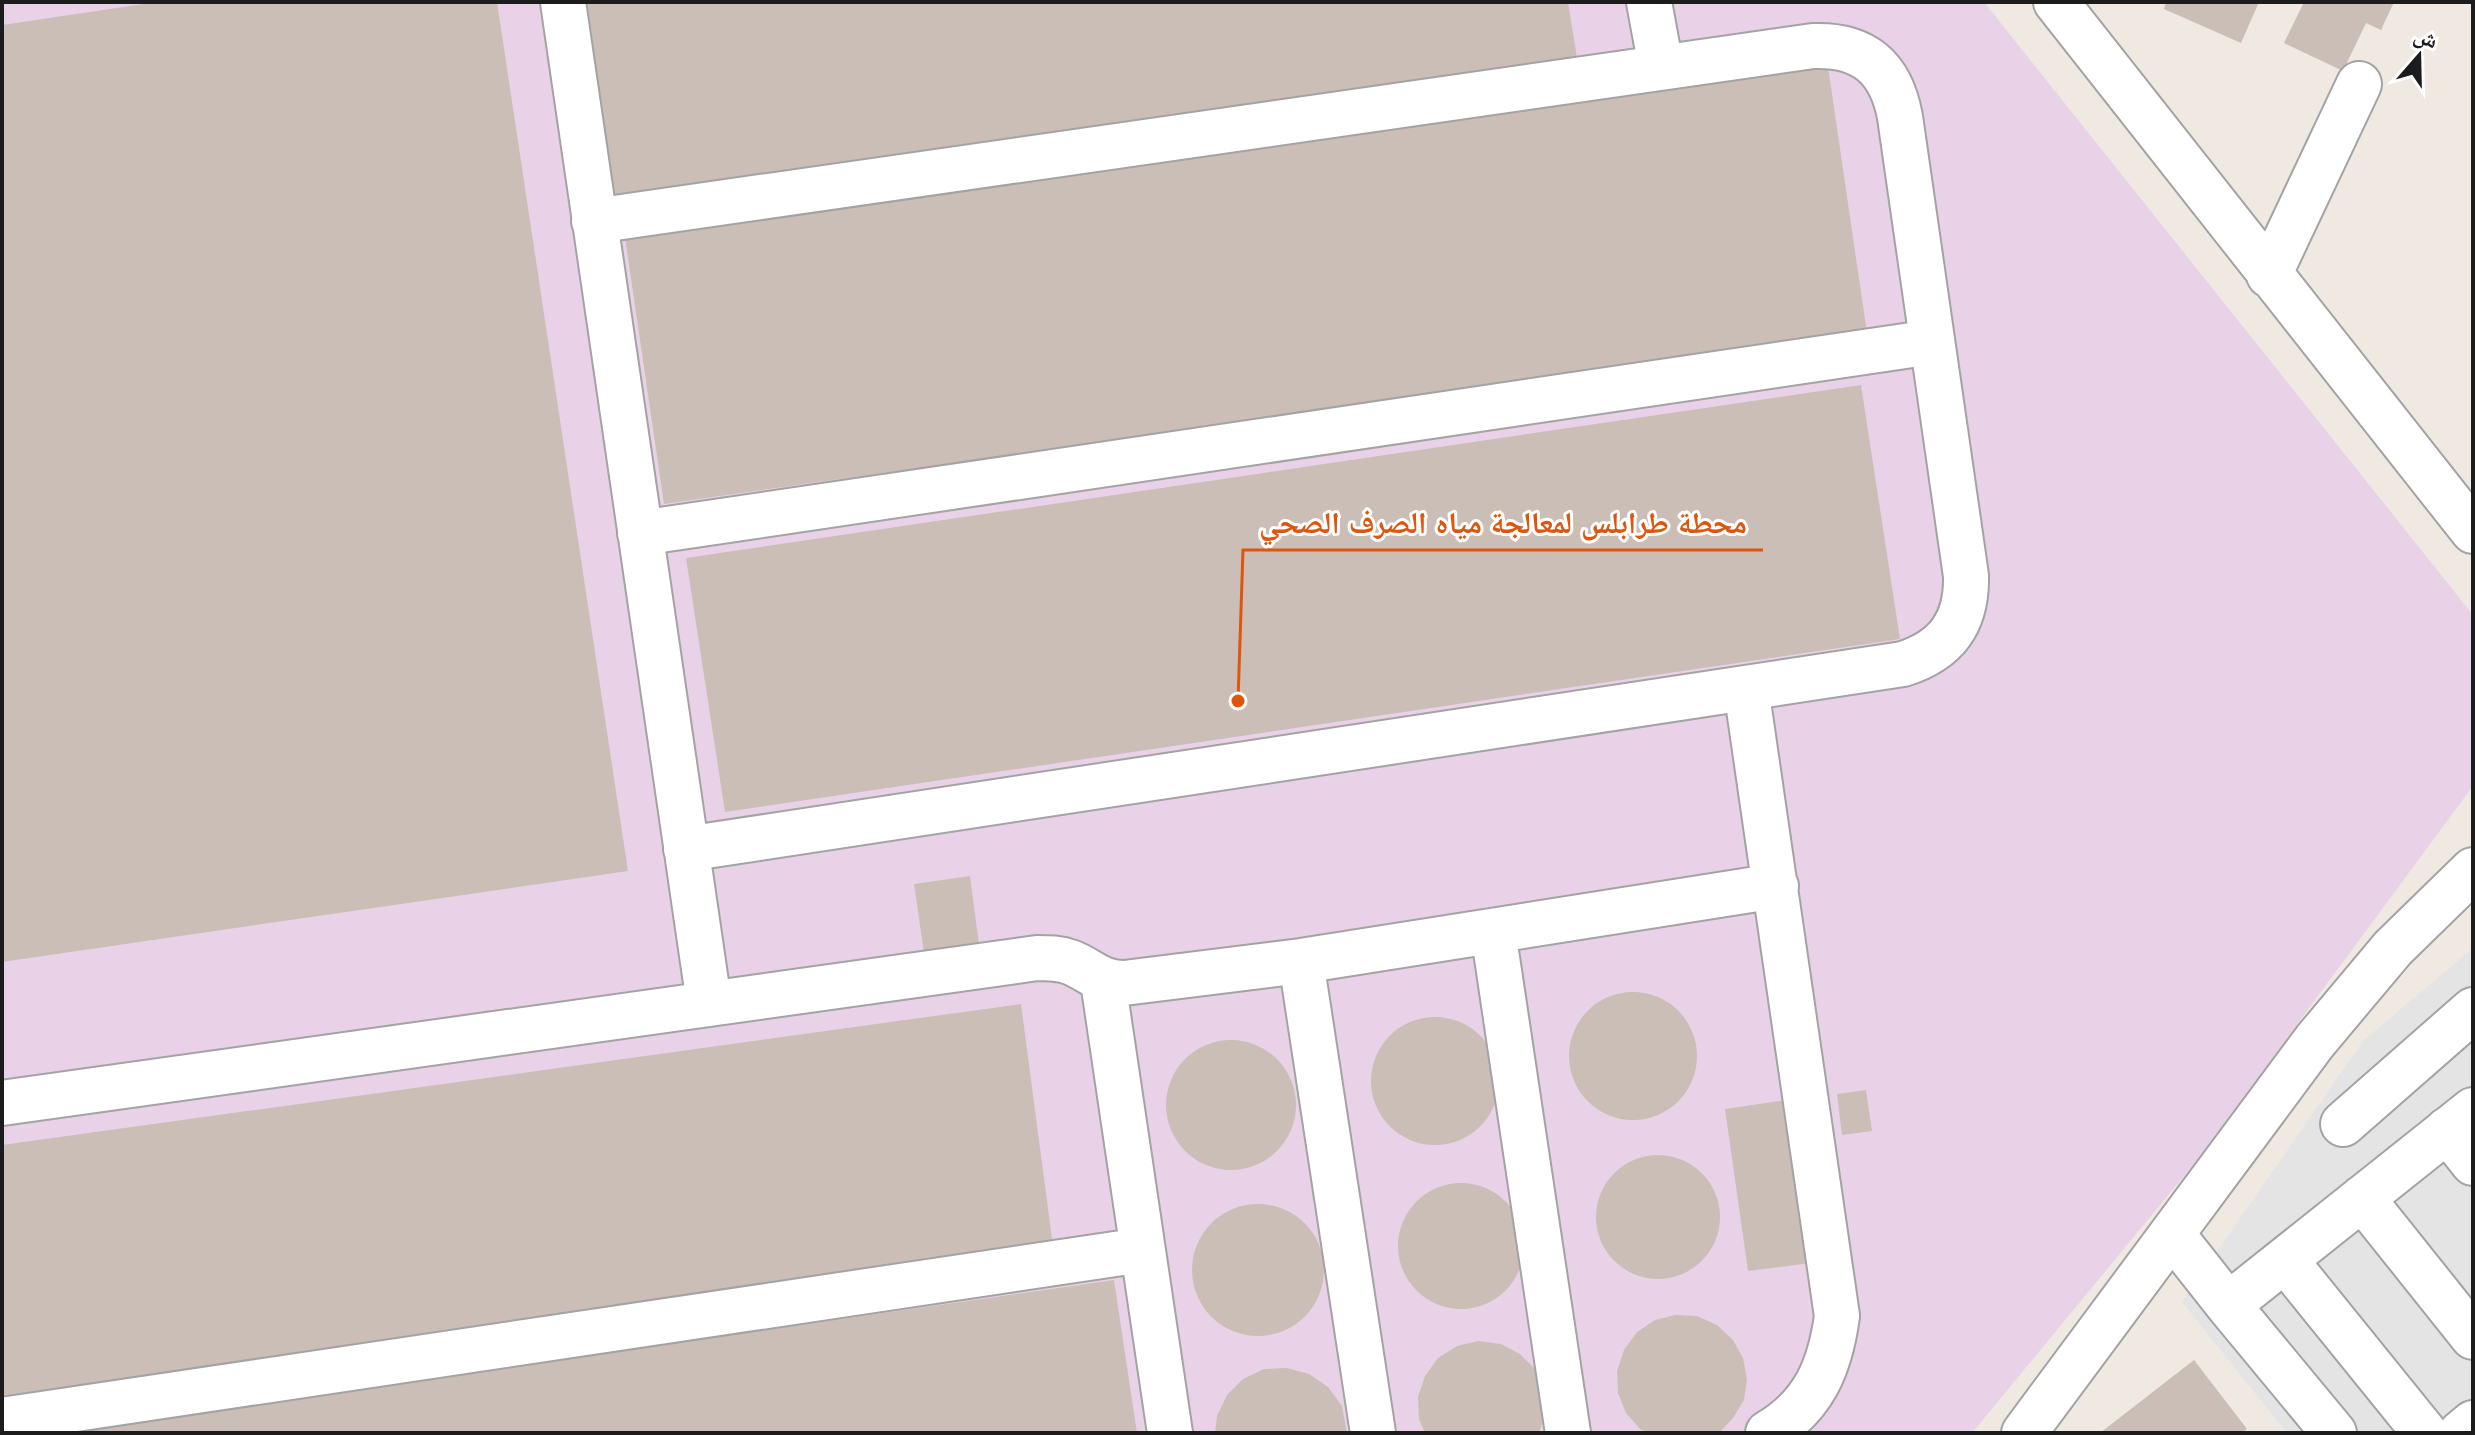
<svg xmlns="http://www.w3.org/2000/svg" width="2475" height="1435" viewBox="0 0 2475 1435" font-family="Jost,'Noto Naskh Arabic',sans-serif">
<style>
.industrial{fill:#e9d2e7}
.parking{fill:#e4e4e4}
.building{fill:#cbbeb7}
.lines{fill:none;stroke-linecap:round;stroke-linejoin:round}
.minor-casing{stroke:#a3a3a3;stroke-width:48}
.minor{stroke:#fff;stroke-width:44}
.leader{fill:none;stroke:#de560d;stroke-width:3}
.callout-dot{fill:#de560d;stroke:#fff;stroke-width:3}
.callout-label{font-size:30px;text-anchor:middle;font-weight:bold;fill:#de560d;stroke:#fff;stroke-width:6;stroke-linejoin:round;paint-order:stroke}
</style>
<rect width="100%" height="100%" fill="#efe9e1"/>
<path class="industrial" d="M2 2H1984L2473 615V786L2193 1165 1972 1433H2Z"/>
<path class="parking" d="M2473 948V1433H2287L2182 1302 2363 1041Z"/>
<path class="building" d="M157 2H497L628 871 2 962V25Z
M583 2H1568L1577 58 615 205Z
M2166 2H2259L2241 43 2164 9Z
M2304 2H2394L2381 30 2366 23 2343 71 2284 43Z
M1826 53 1867 333 664 504 623 224Z
M1861 385 1900 639 725 812 686 558Z
M970 876 980 952 925 960 914 884Z
M1569 1056a64 64 0 1 1 128 0a64 64 0 1 1-128 0Z
M1021 1004 1054 1254 2 1409V1145Z
M1371 1081a64 64 0 1 1 128 0a64 64 0 1 1-128 0Z
M1166 1105a65 65 0 1 1 130 0a65 65 0 1 1-130 0Z
M1866 1090 1872 1131 1842 1135 1837 1094Z
M1787 1100 1811 1263 1748 1271 1725 1109Z
M1596 1217a62 62 0 1 1 124 0a62 62 0 1 1-124 0Z
M1398 1246a63 63 0 1 1 126 0a63 63 0 1 1-126 0Z
M1192 1270a66 66 0 1 1 132 0a66 66 0 1 1-132 0Z
M1114 1280 1137 1433H60V1431Z
M1675 1315 1697 1316 1717 1325 1733 1340 1743 1358 1747 1379 1744 1400 1733 1418 1719 1433H1648L1640 1429 1626 1413 1618 1393 1617 1371 1624 1350 1637 1332 1655 1320Z
M1478 1341 1501 1344 1520 1354 1536 1370 1544 1388 1547 1408 1539 1433H1425L1419 1419 1418 1397 1425 1376 1438 1358 1457 1346Z
M2194 1360 2247 1429 2242 1433H2100Z
M1287 1368 1309 1374 1328 1387 1342 1406 1347 1433H1215L1217 1416 1227 1395 1243 1379 1264 1369Z"/>
<g class="lines">
<g class="minor-casing">
<path id="minor" d="M563 2 709 1003
M1649 2 1661 67
M2056 2 2473 531
M594 221 1813 46C1864 44 1891 68 1900 117L1966 576C1967 622 1947 650 1903 664L686 849
M2269 275 2359 84
M640 533 1932 342
M1746 688 1837 1316C1830 1367 1814 1406 1768 1433
M1493 931 1568 1433
M1301 961 1373 1433
M1103 981 1170 1433
M2 1103 1037 958C1049 958 1059 958 1070 962 1091 970 1099 983 1124 983L1301 961 1776 886
M2343 1124 2473 1010
M2447 1130 2473 1163
M2362 1198 2473 1337
M2172 1234 2228 1305 2334 1433
M2285 1260 2425 1433
M2228 1305 2473 1110
M2 1420 1142 1250
M2024 1433 2315 1041 2393 948 2473 870
M2461 1433 2473 1423"/>
</g>
<use href="#minor" class="minor"/>
</g>
<path class="leader" d="M1238 701L1243 550H1763"/>
<circle class="callout-dot" cx="1238" cy="701" r="8"/>
<g class="callout-label">
<text x="1503" y="533">محطة طرابلس لمعالجة مياه الصرف الصحي</text>
</g>
<rect width="2475" height="1435" fill="none" stroke="#1c1c1c" stroke-width="8"/>
<g transform="translate(2419 56) rotate(20)" stroke="#ffffff" stroke-width="6" paint-order="stroke">
<path d="M0-6L14 30L0 20L-14 30Z" fill="#1c1c1c"/>
<text y="-12" font-size="22" font-weight="bold" text-anchor="middle" fill="#1c1c1c">ش</text>
</g>
</svg>
